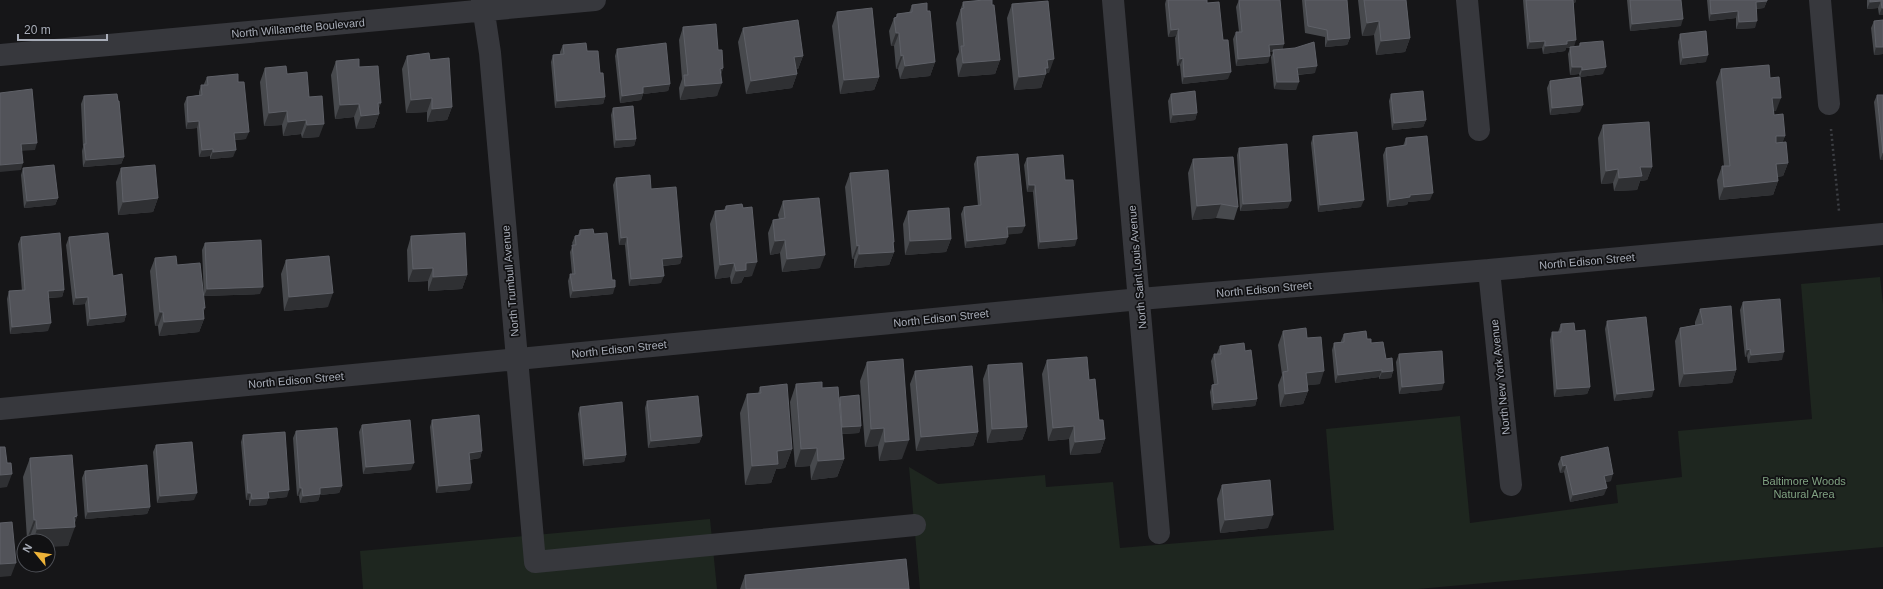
<svg xmlns="http://www.w3.org/2000/svg" width="1883" height="589" viewBox="0 0 1883 589" font-family="Helvetica,sans-serif">
<style>
.green{fill:#1e261f}
.lines{fill:none;stroke-linecap:round;stroke-linejoin:round}
.path{stroke:#3d3f44;stroke-width:2.5;stroke-dasharray:2 3;stroke-linecap:butt}
.minor{stroke:#37383d;stroke-width:22}
.wall{fill:#47494d}
.shaded-wall{fill:#2f3033}
.building{fill:#525359;stroke:#5f6168}
.labels{text-anchor:middle;dominant-baseline:central;stroke-width:3.5;stroke-linejoin:round;paint-order:stroke}
.street-label{font-size:11px;fill:#a8adb8;stroke:#111113}
.park-label{font-size:11px;fill:#80a282;stroke:#111113}
</style>
<rect width="100%" height="100%" fill="#161618"/>
<path class="green" d="M1880 277 1883 304V547L1418 589H920L909 467 938 484 1045 475 1046 487 1113 482 1120 548 1334 530 1326 429 1460 416 1470 523 1618 503 1616 485 1682 477 1678 431 1812 419 1801 284Z
M710 519 717 589H363L360 551Z"/>
<g class="lines">
<path class="path" d="M1831 129 1839 211"/>
<path class="minor" d="M482 0 490 53 535 562 915 525
M1113 0 1159 533
M1467 0 1479 130
M1820 0 1829 104
M0 55 595 0
M1489 270 1511 485
M0 409 1140 299 1489 270 1883 234"/>
</g>
<path class="wall" d="M1166 0H1207V3L1223 40 1228 79 1182 84 1180 65 1177 66 1175 38 1176 36 1168 37 1165 4Z
M1239 0 1283 49 1315 73 1298 75 1296 90 1274 89 1271 57 1273 52H1270L1268 63 1236 66 1233 39 1236 32H1239L1236 7Z
M1302 0H1347L1350 38 1347 45 1325 47V37L1305 33Z
M1358 0H1406L1410 38 1405 52 1376 55 1374 35 1362 36Z
M1523 0H1576L1575 3H1574V47L1579 46 1580 43 1603 74 1580 77 1579 74 1570 75 1568 54 1570 48H1566L1565 51 1543 54 1542 48 1527 49Z
M1627 0H1681V26L1630 31Z
M1707 0H1767V1L1764 8 1756 9 1755 28 1736 29V18L1709 21Z
M1867 0H1883V15H1879L1878 8 1867 9Z
M963 2 992 5 1000 60 995 74 958 77 956 59 959 52 956 23Z
M1012 4 1049 73H1046L1041 88 1014 90 1007 18Z
M912 5 927 11 935 62 930 76 900 79 898 69H896L894 46H891L889 31 894 18H896L897 14 909 13Z
M837 12 879 77 874 90 840 94 832 26Z
M1883 20V54L1874 55 1871 28 1874 21Z
M683 27 718 50 723 68 721 75 717 96 680 100 679 88 682 79 679 40Z
M743 28 803 56 798 69H796L797 74 792 88 746 94 738 42Z
M1680 34 1706 62 1680 65 1678 42Z
M563 45 587 51 600 73 605 97 603 104 555 108 551 62 553 55 560 54V52Z
M617 49 670 84 668 91 643 94 641 100 620 103 615 56Z
M407 56 430 60 452 107 447 120 427 122V112L406 113 402 69Z
M336 61 359 67 381 103 378 109 379 114 374 128 356 129 354 117 335 119 331 75Z
M265 68 287 74 309 97 319 137 302 138 301 134 283 136 282 125 264 126 260 82Z
M1721 69 1776 111H1774V115L1785 136 1782 143 1788 163 1783 176 1777 177 1778 181 1773 195 1719 200 1717 180 1722 166H1724L1716 82Z
M207 77 238 82 246 139 235 140 233 157 210 159V156L199 157 197 128 186 129 184 104 187 97 199 95V92L201 85H204V84Z
M1550 81 1580 112 1550 115 1547 88Z
M1171 94 1197 113 1195 120 1170 123 1168 101Z
M1391 94 1426 120 1423 127 1392 130 1389 101Z
M1877 95H1883V160H1880L1874 102Z
M84 96 124 157 121 164 83 167 82 151 83 147 81 104Z
M613 108 636 139 634 146 614 148 611 115Z
M1603 125 1652 167 1647 180 1640 181 1637 190 1614 191 1613 183 1601 184 1598 138Z
M1313 136 1361 207 1318 212 1311 143Z
M1406 138 1430 200 1408 202 1407 205 1387 207 1383 155 1386 148 1403 146Z
M1239 148 1288 208 1240 211 1237 155Z
M977 157 1022 233 1008 234 1005 244 965 248 961 214 964 207 978 206 974 164Z
M1027 158 1065 180 1075 246 1038 249 1033 192H1027L1024 165Z
M1193 159 1238 207 1234 220 1216 218 1192 220 1188 173Z
M23 168 58 198 55 205 24 208 21 175Z
M121 168 158 198 153 212 118 215 116 182Z
M850 173 893 246 894 252 889 265 854 268V259H852L845 187Z
M616 178 651 189 682 257 680 264 663 266 661 283 629 286 625 245H619L613 185Z
M783 201 820 268 782 272 780 253 770 255 768 233 773 220 779 219 778 215Z
M726 206 752 276 744 277 741 283 731 284 730 277 715 279 710 224 715 211 724 210Z
M908 211 951 239 946 252 905 255 903 224Z
M580 230 594 234 613 294 570 298 568 281 570 274H572L570 252 573 245 572 243 575 236 578 235Z
M411 236 467 275 462 289 428 291V281L408 282 407 250Z
M21 237 64 290 62 297 49 298 48 331 10 334 7 299 9 291H22L18 244Z
M69 237 113 276 126 315 124 322 87 326 85 304 73 305 66 245Z
M205 243 260 294 204 296 202 250Z
M155 258 177 265 205 308 203 313 204 319 199 332 159 336 158 326H155L150 271Z
M286 260 328 307 284 311 281 274Z
M1743 302 1782 360 1748 363 1747 356 1745 357 1740 310Z
M1700 309 1736 370 1732 383 1679 387 1675 341 1680 328 1695 325V322Z
M1607 321 1652 397 1614 401 1605 329Z
M1561 324 1575 331 1590 387 1587 394 1554 397 1550 340 1552 332H1558Z
M1283 331 1307 338 1320 384 1308 385V391L1303 404 1280 407 1278 385 1282 375 1278 345Z
M1344 334 1367 339 1371 343 1386 359 1393 371 1391 378 1379 379V377L1335 383 1332 350 1334 343 1341 342V341Z
M1220 346 1245 351 1257 399 1255 406 1212 410 1210 392 1212 385 1214 384 1211 361 1214 354H1217V353Z
M1399 354 1442 390 1399 394 1396 362Z
M1047 360 1089 380 1099 420 1105 439 1100 453 1070 455 1069 439 1048 441 1042 374Z
M867 362 902 459 879 461 878 446 865 447 860 381Z
M988 365 1027 427 1022 440 987 443 983 379Z
M915 371 978 432 973 446 916 451 910 384Z
M796 384 822 388 839 399 840 397 861 426 859 433 842 434 844 459 837 477 811 480 810 466 795 467 790 402Z
M760 387 792 449 785 468 776 469 771 483 745 485 740 413 747 394H758Z
M647 401 702 436 699 443 648 448 645 408Z
M580 407 626 455 624 462 583 466 578 414Z
M432 420 482 451 480 458 469 460 470 490 436 493 430 427Z
M362 425 411 470 363 474 359 432Z
M296 431 342 486 339 493 320 495 318 501 300 503 299 496H297L293 438Z
M243 435 287 497 268 499 266 505 249 506V500H246L241 442Z
M156 445 194 500 157 503 153 452Z
M1561 457 1611 481 1605 482 1604 495 1570 502 1564 472 1560 473 1558 464Z
M30 458 77 516 68 546 48 541H30L29 539H27L23 477Z
M85 471 150 507 147 514 85 519 82 478Z
M1222 485 1268 528 1220 533 1217 499Z
M745 575 909 589H740Z"/>
<path class="shaded-wall" d="M1572 0H1576L1575 3H1571Z
M1767 1 1764 8 1753 9 1756 2Z
M1881 1 1878 8 1867 9 1870 2Z
M1882 8H1883V15H1879Z
M1738 11 1736 18 1709 21 1711 14Z
M1683 19 1681 26 1630 31 1632 24Z
M1379 21 1374 35 1362 36 1367 23Z
M1757 21 1755 28 1736 29 1739 22Z
M1179 29 1178 31 1176 36 1168 37 1171 30Z
M896 33H899L894 46H891Z
M1350 38 1347 45 1325 47 1328 40Z
M1410 38 1405 52 1376 55 1381 41Z
M1576 40 1574 47 1566 48 1565 51 1543 54 1545 46 1567 41Z
M1545 41 1542 48 1527 49 1530 42Z
M1284 44 1282 51 1273 50V52H1267L1269 45Z
M1876 47H1883V54L1874 55Z
M903 55 898 69H896L901 56Z
M1708 55 1706 62 1680 65 1683 58Z
M803 56 798 69 789 70 794 57Z
M1270 56 1268 63 1236 66 1238 59Z
M1183 58 1180 65 1177 66 1180 59Z
M1054 59 1049 73H1046L1041 88 1014 90 1019 77 1047 60Z
M1000 60 995 74 958 77 963 63Z
M935 62 930 76 900 79 905 66Z
M1317 66 1315 73 1294 75 1297 68Z
M1572 67H1582L1579 74 1570 75Z
M1606 67 1603 74 1580 77 1582 70Z
M723 68 718 82 720 69Z
M1231 72 1228 79 1182 84 1184 77Z
M797 74 792 88 746 94 751 81Z
M879 77 874 90 840 94 844 80Z
M1277 82H1299L1296 90 1274 89Z
M722 83 717 96 680 100 685 86Z
M670 84 668 91 643 94 641 100 620 103 622 96 643 87Z
M605 97 603 104 555 108 557 101Z
M432 98 427 112 406 113 411 100Z
M1772 98H1781L1776 111 1768 112Z
M378 103H381L377 114H379L374 128 356 129 361 116Z
M359 104 354 117 335 119 340 105Z
M1583 105 1580 112 1550 115 1552 108Z
M452 107 447 120 427 122 432 109Z
M287 111 282 125 264 126 269 113Z
M1197 113 1195 120 1170 123 1173 115Z
M306 120 301 134 283 136 288 122Z
M1426 120 1423 127 1392 130 1394 123Z
M199 121 197 128 186 129 188 122Z
M324 124 319 137 302 138 307 125Z
M249 132 246 139 232 140 234 133Z
M1776 136H1785L1780 149 1771 150Z
M636 139 634 146 614 148 616 140Z
M37 143 35 150 19 151 21 144Z
M213 149 210 156 199 157 202 150Z
M236 150 233 157 210 159 213 152Z
M1883 153V160H1880Z
M124 157 121 164 83 167 86 160Z
M23 163 21 170 0 172V165Z
M1788 163 1783 176 1771 177 1776 164Z
M1640 167H1652L1647 180 1640 181 1637 190 1614 191 1619 178Z
M1618 169 1613 183 1601 184 1606 171Z
M1778 181 1773 195 1719 200 1724 187Z
M1029 185H1035L1033 192H1027Z
M1433 193 1430 200 1408 202 1407 205 1387 207 1390 200 1410 195Z
M58 198 55 205 24 208 27 201Z
M158 198 153 212 118 215 123 202Z
M1364 200 1361 207 1318 212 1320 205Z
M1291 201 1288 208 1240 211 1243 204Z
M1221 204 1216 218 1192 220 1197 206Z
M1025 226 1022 233 1005 235 1007 227Z
M627 237 625 245H619L621 238Z
M1008 237 1005 244 965 248 967 241Z
M951 239 946 252 905 255 910 241Z
M1077 239 1075 246 1038 249 1040 242Z
M785 240 780 253 770 255 775 241Z
M893 242H894L891 252H894L889 265 854 268 859 254Z
M859 245 854 259H852L857 246Z
M825 255 820 268 782 272 787 259Z
M682 257 680 264 660 266 662 259Z
M757 262 752 276 744 277 741 283 731 284 736 271 746 263Z
M734 263 730 277 715 279 720 265Z
M433 268 428 281 408 282 413 269Z
M467 275 462 289 428 291 433 277Z
M664 276 661 283 629 286 631 279Z
M263 287 260 294 204 296 207 289Z
M615 287 613 294 570 298 573 291Z
M64 290 62 297 45 298 48 291Z
M333 293 328 307 284 311 289 297Z
M88 297 85 304 73 305 76 298Z
M203 308H205L201 319H204L199 332 159 336 164 322Z
M160 312H163L158 326H155Z
M126 315 124 322 87 326 90 319Z
M51 323 48 331 10 334 12 327Z
M1750 349 1747 356 1745 357 1747 350Z
M1784 352 1782 360 1748 363 1751 355Z
M1382 370 1379 377 1335 383 1338 375Z
M1736 370 1732 383 1679 387 1684 374Z
M1324 371 1320 384 1302 386 1306 373Z
M1393 371 1391 378 1379 379 1382 372Z
M1444 383 1442 390 1399 394 1402 387Z
M1590 387 1587 394 1554 397 1557 389Z
M1654 390 1652 397 1614 401 1617 394Z
M1308 391 1303 404 1280 407 1285 394Z
M1257 399 1255 406 1212 410 1214 403Z
M861 426 859 433 840 434 842 427Z
M1074 426 1069 439 1048 441 1053 428Z
M1027 427 1022 440 987 443 992 429Z
M884 428 878 446 865 447 871 429Z
M978 432 973 446 916 451 921 437Z
M702 436 699 443 648 448 651 441Z
M1105 439 1100 453 1070 455 1075 442Z
M909 440 902 459 879 461 885 442Z
M817 448 810 466 795 467 801 449Z
M792 449 785 468 776 469 771 483 745 485 752 466 777 451Z
M482 451 480 458 466 460 469 453Z
M626 455 624 462 583 466 585 459Z
M844 459 837 477 811 480 818 461Z
M414 463 411 470 363 474 366 467Z
M1566 465 1564 472 1560 473 1563 466Z
M12 474 7 487 0 488V475Z
M1613 474 1611 481 1601 483 1604 476Z
M472 483 470 490 436 493 439 486Z
M342 486 339 493 320 495 318 501 300 503 303 496 320 488Z
M300 488H302L299 496H297Z
M1607 488 1604 495 1570 502 1573 495Z
M289 490 287 497 268 499 266 505 249 506 252 499 268 492Z
M197 493 194 500 157 503 160 496Z
M248 493H251L249 500H246Z
M150 507 147 514 85 519 88 512Z
M1273 515 1268 528 1220 533 1225 520Z
M77 516 73 527H75L68 546 48 547V541H33L37 529Z
M34 520H36L29 539H27Z
M16 563 11 576 0 577V564Z"/>
<path class="building" d="M984 0H992V5H994L1000 60 963 63 961 46H964L961 9 964 8 963 2Z
M1168 0H1207V3L1219 2 1223 40H1228L1231 72 1184 77 1183 58 1180 59 1178 31 1179 29 1171 30Z
M1239 0H1280L1284 44 1269 45 1270 56 1238 59 1236 32H1242Z
M1305 0H1347L1350 38 1328 40 1327 30 1308 26Z
M1364 0H1406L1410 38 1381 41 1379 21 1367 23Z
M1526 0H1573L1576 40 1567 41V44L1545 46V41L1530 42Z
M1630 0H1681L1683 19 1632 24Z
M1710 0H1767V1L1756 2 1757 21 1739 22 1738 11 1711 14Z
M1870 0H1883V8H1882L1881 1 1870 2Z
M1048 1 1054 59 1047 60 1048 68H1045L1046 74 1019 77 1012 4Z
M927 3V11H930L935 62 905 66 903 55 901 56 899 33H896L894 18 897 17V14L912 12V5Z
M872 8 879 77 844 80 837 12Z
M798 20 803 56 794 57 797 74 751 81 743 28Z
M1883 20V47H1876L1874 21Z
M716 24 718 50H722L723 68 720 69 722 83 685 86 684 75H688L683 27Z
M1706 31 1708 55 1683 58 1680 34Z
M1603 41 1606 67 1582 70V67H1572L1570 47 1580 46V43Z
M1314 42 1317 66 1297 68 1299 82H1277L1273 50 1295 48Z
M586 43 587 51H598L600 73H603L605 97 557 101 553 55 564 54 563 45Z
M666 43 670 84 643 87V93L622 96 617 49Z
M429 53 430 60 449 58 452 107 432 109V98L411 100 407 56Z
M359 59V67L378 66 381 103H378L379 114 361 116 359 104 340 105 336 61Z
M1769 65 1770 78 1779 77 1781 98H1772L1774 115 1783 114 1785 136H1776V143L1786 142 1788 163 1776 164 1778 181 1724 187 1722 166H1730L1721 69Z
M286 66 287 74 307 72 309 97 322 96 324 124 307 125 306 120 288 122 287 111 269 113 265 68Z
M238 74V82H244L249 132 234 133 236 150 213 152V149L202 150 199 121 188 122 187 97 202 95 201 85H208L207 77Z
M1580 77 1583 105 1552 108 1550 81Z
M32 89 37 143 21 144 23 163 0 165V93Z
M1195 91 1197 113 1173 115 1171 94Z
M1423 91 1426 120 1394 123 1391 94Z
M117 94 118 101H119L124 157 86 160 84 144H86L84 96Z
M1877 95H1883V153Z
M633 106 636 139 616 140 613 108Z
M1649 122 1652 167H1640L1642 176 1619 178 1618 169 1606 171 1603 125Z
M1357 132 1364 200 1320 205 1313 136Z
M1427 136 1433 193 1410 195V197L1390 200 1386 148 1406 145V138Z
M1287 144 1291 201 1243 204 1239 148Z
M1018 154 1025 226 1007 227 1008 237 967 241 964 207 981 205 977 157Z
M1063 155 1065 180H1073L1077 239 1040 242 1035 185H1029L1027 158Z
M1233 157 1238 207 1221 204 1197 206 1193 159Z
M54 165 58 198 27 201 23 168Z
M155 165 158 198 123 202 121 168Z
M888 170 894 242H893L894 252 859 254V245L857 246 850 173Z
M650 175 651 189 676 187 682 257 662 259 664 276 631 279 627 237 621 238 616 178Z
M819 198 825 255 787 259 785 240 775 241 773 220 785 218 783 201Z
M742 204 743 208 752 207 757 262 746 263V270L736 271 734 263 720 265 715 211 726 210V206Z
M949 208 951 239 910 241 908 211Z
M593 229 594 234 607 233 612 280H615V287L573 291 570 274H575L572 245H576L575 236 580 235V230Z
M60 233 64 290 48 291 51 323 12 327 9 291 25 290 21 237Z
M108 233 113 276 122 274 126 315 90 319 88 297 76 298 69 237Z
M465 233 467 275 433 277V268L413 269 411 236Z
M261 240 263 287 207 289 205 243Z
M176 256 177 265 200 263 205 308H203L204 319 164 322 163 312H160L155 258Z
M329 256 333 293 289 297 286 260Z
M1780 299 1784 352 1751 355 1750 349 1747 350 1743 302Z
M1731 306 1736 370 1684 374 1680 328 1703 324 1700 309Z
M1646 317 1654 390 1617 394 1607 321Z
M1574 323 1575 331 1585 330 1590 387 1557 389 1552 332H1561V324Z
M1306 328 1307 338 1321 337 1324 371 1306 373 1308 391 1285 394 1283 372 1288 371 1283 331Z
M1366 331 1367 339H1371V343L1383 342 1386 359 1392 358 1393 371 1382 372V370L1338 375 1334 343 1344 342V334Z
M1244 343 1245 351 1251 350 1257 399 1214 403 1212 385 1218 384 1214 354H1221L1220 346Z
M1442 351 1444 383 1402 387 1399 354Z
M1087 357 1089 380 1095 379 1099 420H1103L1105 439 1075 442 1074 426 1053 428 1047 360Z
M903 359 909 440 885 442 884 428 871 429 867 362Z
M1022 363 1027 427 992 429 988 365Z
M972 366 978 432 921 437 915 371Z
M822 382V388L838 387 844 459 818 461 817 448 801 449 796 384Z
M787 384 792 449 777 451 778 464 752 466 747 394 761 393 760 387Z
M859 395 861 426 842 427 840 397Z
M698 396 702 436 651 441 647 401Z
M622 402 626 455 585 459 580 407Z
M479 415 482 451 469 453 472 483 439 486 432 420Z
M410 420 414 463 366 467 362 425Z
M337 428 342 486 320 488V494L303 496 302 488H300L296 431Z
M285 432 289 490 268 492 269 498 252 499 251 493H248L243 435Z
M192 442 197 493 160 496 156 445Z
M0 447H5L7 463H11L12 474 0 475Z
M1608 447 1613 474 1604 476 1607 488 1573 495 1566 465 1563 466 1561 457Z
M72 455 77 516 74 517 75 527 37 529 36 520H34L30 458Z
M147 465 150 507 88 512 85 471Z
M1270 480 1273 515 1225 520 1222 485Z
M12 522 16 563 0 564V523Z
M906 559 909 589H746L745 575Z"/>
<g class="labels">
<g class="street-label">
<text transform="translate(298 28) rotate(-5)">North Willamette Boulevard</text>
<text transform="translate(1587 261) rotate(-5)">North Edison Street</text>
<text transform="translate(1137 267) rotate(-95)">North Saint Louis Avenue</text>
<text transform="translate(510 281) rotate(-95)">North Trumbull Avenue</text>
<text transform="translate(1264 289) rotate(-5)">North Edison Street</text>
<text transform="translate(941 318) rotate(-6)">North Edison Street</text>
<text transform="translate(619 349) rotate(-6)">North Edison Street</text>
<text transform="translate(1500 377) rotate(-96)">North New York Avenue</text>
<text transform="translate(296 380) rotate(-5)">North Edison Street</text>
</g>
<g class="park-label">
<text x="1804" y="481">Baltimore Woods<tspan x="1804" dy="13">Natural Area</tspan></text>
</g>
</g>
<g transform="translate(36 553) rotate(299)"><circle r="19" fill="#111113" stroke="#4d4f55"/>
<path d="M0-3L7 15L0 10L-7 15Z" fill="#eeb338"/>
<text y="-6" font-size="11" font-weight="bold" text-anchor="middle" fill="#a8adb8">N</text>
</g>
<path d="M18 34v6h89v-6" fill="none" stroke="#a8adb8" stroke-width="2"/>
<text x="24" y="34" font-size="12" fill="#a8adb8" stroke="#111113" stroke-width="3" paint-order="stroke">20 m</text>
</svg>
